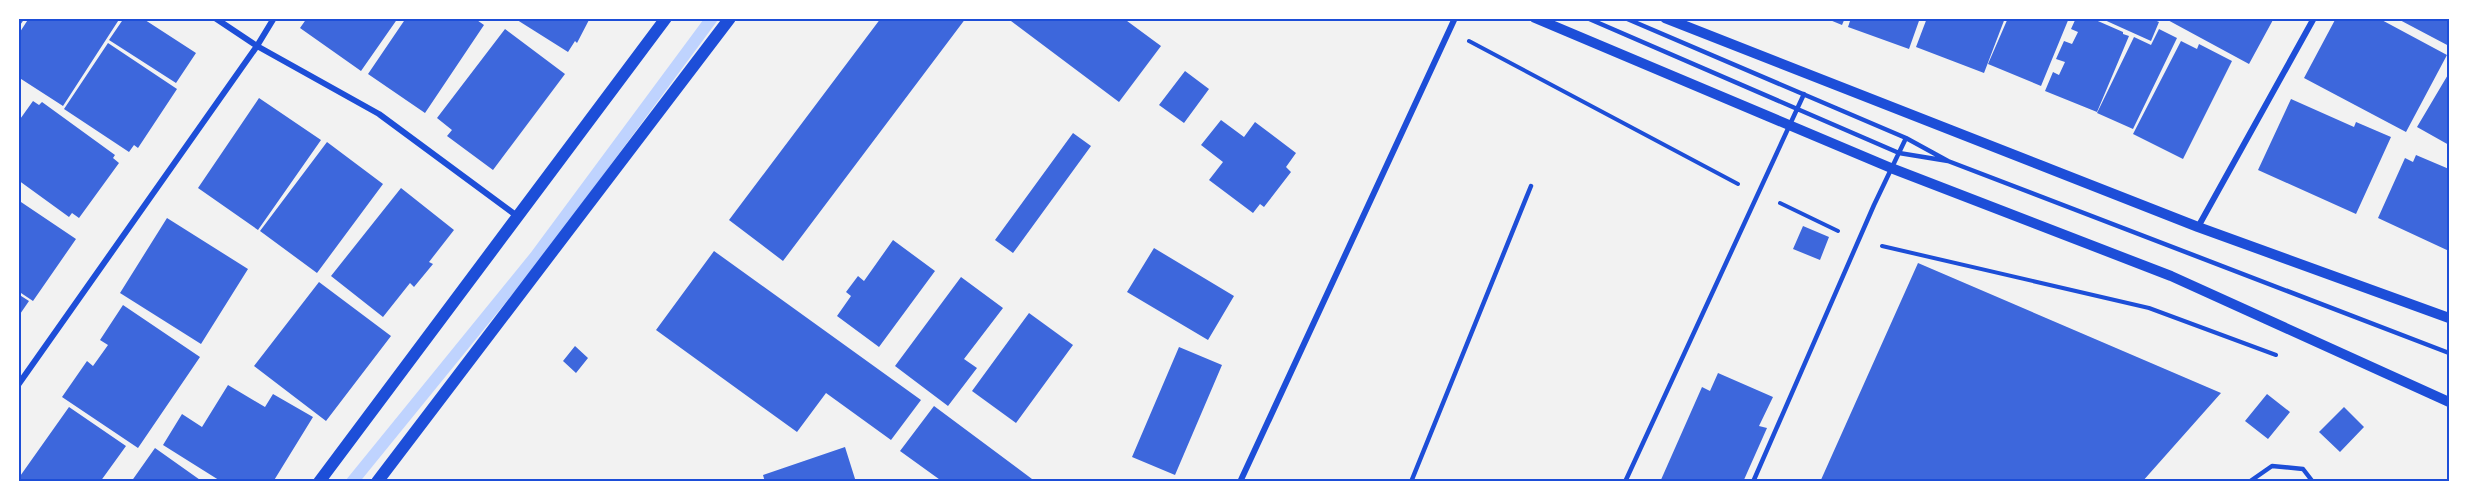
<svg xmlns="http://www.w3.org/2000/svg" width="2467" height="500" viewBox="0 0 2467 500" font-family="'Sofia Sans Condensed',sans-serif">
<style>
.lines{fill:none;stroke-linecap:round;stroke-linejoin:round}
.stream{stroke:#bfd3fe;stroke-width:12}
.building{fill:#3d67dc}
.path{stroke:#1d4ed8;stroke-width:4}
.service{stroke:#1d4ed8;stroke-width:4.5}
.minor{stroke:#1d4ed8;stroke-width:6}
.tertiary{stroke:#1d4ed8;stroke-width:10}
.secondary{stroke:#1d4ed8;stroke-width:12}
.neatline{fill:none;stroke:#1d4ed8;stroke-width:2}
</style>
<rect width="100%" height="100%" fill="#f2f2f2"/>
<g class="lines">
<path class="stream" d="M352 482 535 257 712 18"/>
</g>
<path class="building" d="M18 18H25L18 28Z
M29 18H120L63 106 18 77V35Z
M124 18H142L196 53 176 83 109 40Z
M307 18H398L361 71 300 28Z
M406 18H474L484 25 425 113 368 74Z
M514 18H590L577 43 575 41 568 52Z
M881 18H966L783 261 729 220Z
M1007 18H1123L1161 46 1119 102Z
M1825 18H1845L1842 25Z
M1851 18H1920L1909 49 1848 27Z
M1927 18H2005L1984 73 1916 47Z
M2008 18H2069L2041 86 1988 64Z
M2076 18H2091L2123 32V34L2129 36 2097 112 2045 91 2053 72 2059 75 2065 62 2056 59 2064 41 2072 44 2078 32 2071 29Z
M2100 18H2150L2159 22 2151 41Z
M2164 18H2274L2249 64Z
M2336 18H2378L2447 55 2406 132 2304 78Z
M2396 18H2449V46Z
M505 29 565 74 493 170 447 136 452 130 437 118Z
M2159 29 2177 38 2133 129 2097 113 2134 37 2151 45Z
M2181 41 2197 49 2199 44 2232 61 2183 159 2133 134Z
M108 43 177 89 138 148 134 145 129 152 64 109Z
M1185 71 1209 89 1184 123 1159 105Z
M2449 73V145L2417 127Z
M259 98 321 140 258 230 198 188Z
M2291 99 2354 127 2356 122 2391 137 2356 214 2258 170Z
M33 101 39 105 42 102 115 155 113 158 119 163 79 218 72 213 69 217 18 180V122Z
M1221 120 1244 137 1255 122 1296 153 1286 167 1291 172 1264 207 1260 204 1253 213 1209 180 1223 162 1201 145Z
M1073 133 1091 146 1013 253 995 240Z
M327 142 383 184 317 273 260 231Z
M2416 155 2449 169V251L2378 218 2405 158 2413 162Z
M401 188 454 230 429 262 433 264 414 287 410 283 383 317 331 276Z
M18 200 76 239 33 301 18 291Z
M167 218 248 269 201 344 120 293Z
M1803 226 1829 237 1820 260 1793 249Z
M893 240 935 271 879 347 837 316 851 296 846 292 858 276 864 281Z
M1154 248 1234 296 1208 340 1127 292Z
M714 251 921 400 891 440 826 393 797 432 656 330Z
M1918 263 2221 393 2142 482H1820Z
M961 277 1003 308 964 359 977 368 948 406 895 366Z
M319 282 391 336 326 421 254 366Z
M18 294 29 301 18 317Z
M123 305 200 357 138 448 62 397 87 361 93 366 108 345 100 340Z
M1029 313 1073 345 1016 423 972 391Z
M575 346 588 358 576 373 563 361Z
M1179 347 1222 365 1175 475 1132 457Z
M1718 373 1773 397 1759 426 1767 428 1743 482H1660L1702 387 1710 391Z
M228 385 265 407 273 394 313 417 273 482H222L163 445 182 414 202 427Z
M2267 394 2290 412 2268 439 2245 421Z
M934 406 1036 482H943L900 451Z
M69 407 126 446 100 482H18V479Z
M2344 407 2364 427 2340 452 2319 432Z
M845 447 856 482H765L763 475Z
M155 448 203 482H131Z"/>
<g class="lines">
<path class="path" d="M1469 41 1738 184
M1780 203 1838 231
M1882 246 2149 308 2276 355"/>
<path class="service" d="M1587 18 1899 153 1948 161 1906 138
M1625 18 1906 138 1874 205 1753 482
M1948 161 2449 353
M1411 482 1531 186
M1625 482 1804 94
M2249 482 2272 466 2303 469 2313 482"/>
<path class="minor" d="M215 18 257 46 379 114 517 216
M2198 227 2314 18
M18 385 257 46 274 18
M1240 482 1455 18"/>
<path class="tertiary" d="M1535 18 1891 168 2171 276 2449 402
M1665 18 2198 227 2449 318"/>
<path class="secondary" d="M319 482 666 18
M377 482 730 18"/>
</g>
<rect width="2467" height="500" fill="none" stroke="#ffffff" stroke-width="39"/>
<rect x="20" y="20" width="2428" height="460" class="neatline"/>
</svg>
